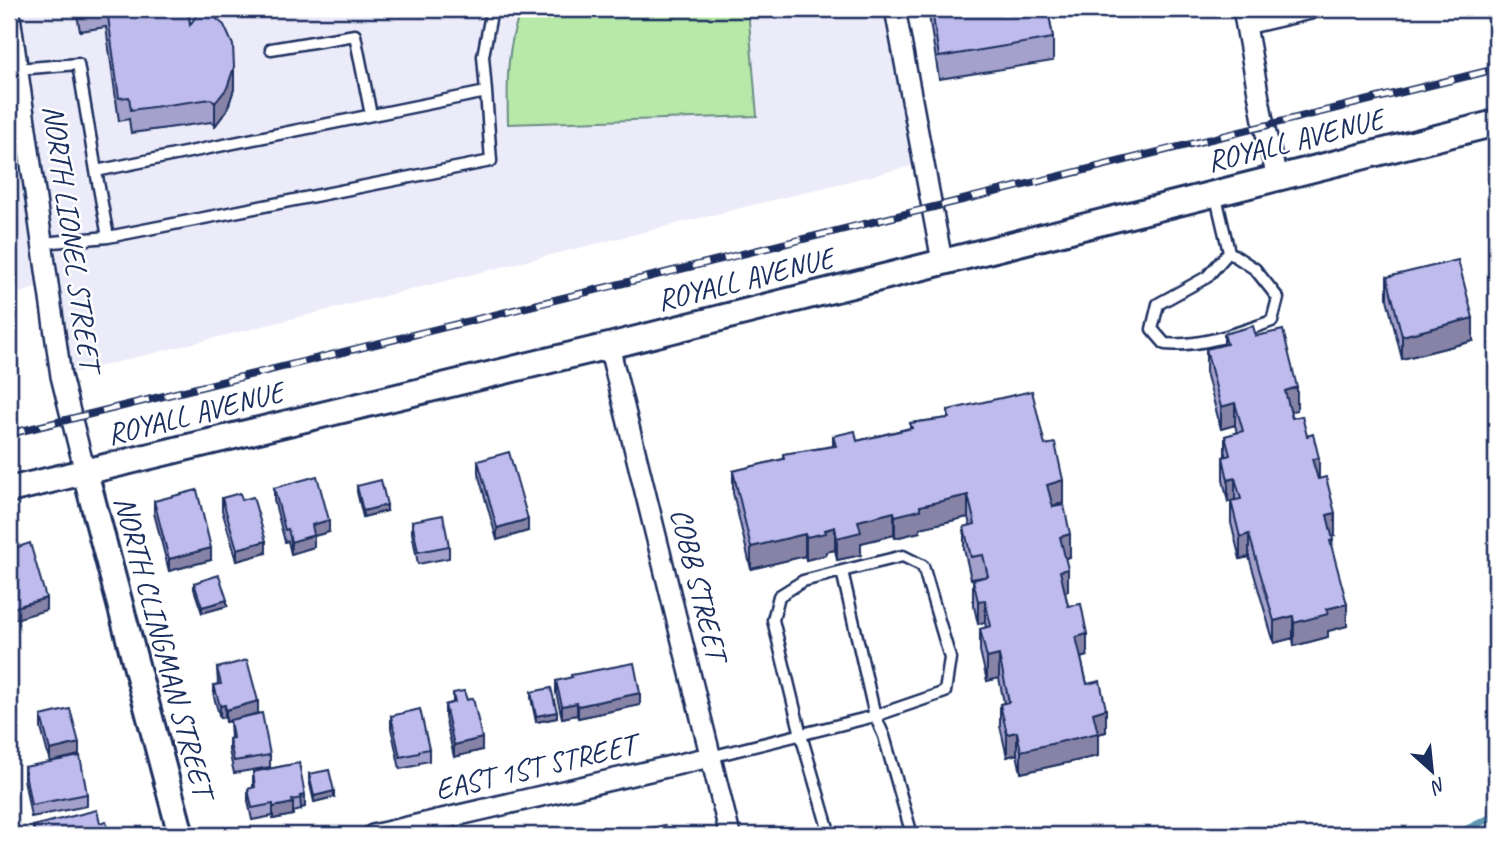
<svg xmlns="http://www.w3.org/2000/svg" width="1505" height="844" viewBox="0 0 1505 844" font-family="Caveat,sans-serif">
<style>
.built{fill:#ecebfa}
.green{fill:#b8e9a9;stroke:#6a8c84;stroke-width:2}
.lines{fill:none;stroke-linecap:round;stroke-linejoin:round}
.stream{stroke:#5e96b1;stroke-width:7}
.service-casing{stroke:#1b2f5e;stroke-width:15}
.minor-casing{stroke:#1b2f5e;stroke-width:24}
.tertiary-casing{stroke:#1b2f5e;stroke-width:30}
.service{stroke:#fff;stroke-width:10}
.minor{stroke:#fff;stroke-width:19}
.tertiary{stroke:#fff;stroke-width:24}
.rail-casing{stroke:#1b2f5e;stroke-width:8}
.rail{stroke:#fff;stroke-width:5;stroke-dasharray:16;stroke-linecap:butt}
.wall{fill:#a4a1cc;stroke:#1b2f5e;stroke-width:2}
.shaded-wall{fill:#8683a6;stroke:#1b2f5e;stroke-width:2}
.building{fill:#bfbbed;stroke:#1b2f5e;stroke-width:2}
.labels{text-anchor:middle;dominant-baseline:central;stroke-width:5;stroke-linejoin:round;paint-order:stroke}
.street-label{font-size:30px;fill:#1b2f5e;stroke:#fff}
</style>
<rect width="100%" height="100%" fill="#fff"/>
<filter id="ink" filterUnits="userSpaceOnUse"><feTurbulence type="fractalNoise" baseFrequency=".0143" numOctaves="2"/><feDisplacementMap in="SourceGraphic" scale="14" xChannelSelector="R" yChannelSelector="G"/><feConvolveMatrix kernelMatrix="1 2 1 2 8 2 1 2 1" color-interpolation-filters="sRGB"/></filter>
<g filter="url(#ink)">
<path class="built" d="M9 9H898L923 163 61 376 47 284 9 297Z"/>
<path class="green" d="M522 9H748L757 116 508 124C507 85 506 44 522 9Z"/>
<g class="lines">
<path class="stream" d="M1455 835 1496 815"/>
<g class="service-casing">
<path id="service" d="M271 49 355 35 371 115
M18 69 78 64 96 171
M486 92 483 56 492 9
M1215 193 1229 252 1255 269 1278 298 1272 321C1238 333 1201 347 1165 344L1152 329 1158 304 1207 277 1229 252
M42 243 108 237 491 161 486 92 96 171 108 237
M710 757 875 716 945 692 950 658 923 566 903 556 842 571
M830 835 801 735 773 620 779 596 803 581 842 571 875 716 884 736 912 835"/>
</g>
<g class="minor-casing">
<path id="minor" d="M9 9 61 376 85 472
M895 9 942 261
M1243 9 1264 126 1277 177
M1246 24 1310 9
M609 346 730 835
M373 835 710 757"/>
</g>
<g class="tertiary-casing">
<path id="tertiary" d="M85 472 181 835
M9 490 609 346 1496 123"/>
</g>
<use href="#service" class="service"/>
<use href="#minor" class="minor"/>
<use href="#tertiary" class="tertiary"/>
<g class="rail-casing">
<path id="rail" d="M9 434 1496 69"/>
</g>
<use href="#rail" class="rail"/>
</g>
<path class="wall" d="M76 9H188L190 25 234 89 227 110 215 126 211 122 131 133 129 119 119 121 106 27 80 31Z
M928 9H1048L1053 38V61L939 79Z
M1387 277 1473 341 1402 359 1387 299Z
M1224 334 1256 336 1297 410 1291 411 1292 418 1319 479 1335 536H1332L1333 552 1347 626 1328 631V637L1294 646 1293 638 1274 643 1249 557 1240 559 1231 523V501L1228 502 1223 480V457L1225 456V436L1237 433 1235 425 1221 429 1206 372V349L1224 345Z
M948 410 1045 445 1063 503 1052 506 1070 557 1065 558 1068 591 1065 592 1068 606 1087 656 1081 658 1087 684 1106 732 1098 734V756L1021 773 1017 754 1007 757 1000 726V704L1004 703 999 678 987 681 980 651V629L986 628 985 622 978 624 973 602V580L983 577 971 579 964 549V527L970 525 968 517 920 528V532L895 538 894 535 861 543V555L837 560 835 550 826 552V555L806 560 805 556 751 569 733 493V471L783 459V454L833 446V436L857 441 910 428V423L948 418Z
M478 461 528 531 497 540 478 473Z
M357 486 387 511 363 517 357 492Z
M274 488 329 532 314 536V547L291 554 288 541 285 542 274 500Z
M222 498 242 500 266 553 237 561 222 510Z
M154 501 211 560 169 571 154 513Z
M412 521 449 546V558L418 564 412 533Z
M194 583 227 606 202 613 194 589Z
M217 668 258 713 248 716 270 755V767L234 773 229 751V739L231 738 230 721 226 722 225 717 220 718 214 697V685L218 684Z
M556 681 640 705 578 718 577 715 562 718 556 693Z
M531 692 557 718 536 722 531 698Z
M453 693 482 750 454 757 445 717V705L453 703Z
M41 716 79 755 50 762 41 728Z
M391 716 429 749V761L419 763V765L400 769 391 728Z
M299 763 305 807 301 808V810L293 812V815L273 819V816L252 820 248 801V789L253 788V772Z
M24 767 87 794V806L31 817 24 779Z
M309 774 334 797 314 802 309 780Z
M100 823 108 831V835H33V826Z"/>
<path class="shaded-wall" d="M234 67V89L227 110 215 126V103Z
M1473 318V341L1402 359V336Z
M1297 387V410L1285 413V391Z
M1235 403V425L1221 429V407Z
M1319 458V480L1312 482V459Z
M1235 478V500L1228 502V480Z
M1063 480V503L1047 507V485Z
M968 495V517L920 528V532L895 538V516L920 506Z
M387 505V511L363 517V511Z
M894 512V535L861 543V555L837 560V538L858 521Z
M1335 513V536L1327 537V515Z
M528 519V531L497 540V528Z
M329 520V532L314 536V547L291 554V542L312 525Z
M835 527V550L826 552V555L806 560V537Z
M805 534V556L751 569V547Z
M1070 534V557L1060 559V537Z
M1249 534V557L1240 559V537Z
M266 541V553L237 561V549Z
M211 548V560L169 571V559Z
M1068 569V591L1060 593V571Z
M46 598V610L9 621V609Z
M227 600V606L202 613V607Z
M985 600V622L978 624V601Z
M1347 604V626L1328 631V637L1294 646V623L1326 609Z
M1293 616V638L1274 643V621Z
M1087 634V656L1076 659V637Z
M999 655V678L987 681V658Z
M640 693V705L578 718V706Z
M258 701V713L226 722V710Z
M577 703V715L562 718V706Z
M225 705V717L220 718V706Z
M1106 709V732L1098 734V756L1021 773V751L1093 713Z
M557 712V718L536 722V716Z
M1017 732V754L1007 757V734Z
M482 738V750L454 757V745Z
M79 743V755L50 762V750Z
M334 791V797L314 802V796Z
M305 795V807L301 808 300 796Z
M293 803V815L273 819V807Z"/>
<path class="building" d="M107 9H188L190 25 201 9H205L224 25 233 45 234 67 227 88 215 103 211 99 131 110 129 97 119 98Z
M932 9H1048L1053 38 939 57Z
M1458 260 1473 318 1402 336 1387 277Z
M1253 326 1256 336 1283 330 1297 387 1285 391 1292 418 1302 416 1307 436 1313 434 1319 458 1312 459 1318 479 1326 477 1335 513 1327 515 1333 540 1330 541 1347 604 1326 609 1328 614 1294 623 1293 616 1274 621 1249 534 1240 537 1231 501 1241 499 1235 478 1228 480 1223 457 1230 455 1225 436 1243 431 1235 403 1221 407 1206 349 1227 344 1224 334Z
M1032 391 1045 445 1055 443 1063 480 1047 485 1053 507 1064 505 1070 534 1060 537 1068 569 1060 571 1068 606 1081 604 1087 634 1076 637 1087 684 1100 681 1106 709 1093 713 1098 733 1021 751 1017 732 1007 734 1000 704 1009 702 999 655 987 658 980 629 991 626 985 600 978 601 973 580 988 576 983 555 971 557 964 527 975 524 968 495 920 506V510L895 516 894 512 858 521 861 532 837 538 835 527 825 530 826 533 806 537 805 534 751 547 733 471 784 459 783 454 836 446 833 436 855 431 857 441 912 428 910 423 949 418 948 410Z
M509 452 528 519 497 528 478 461Z
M317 476 329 520 312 525 314 535 291 542 288 529 285 530 274 488Z
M381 480 387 505 363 511 357 486Z
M197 490 211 548 169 559 154 501Z
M240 493 242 500 253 497 266 541 237 549 222 498Z
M443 515 449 546 418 552 412 521Z
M30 543 46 598 9 609V550Z
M219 575 227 600 202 607 194 583Z
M247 660 258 701 226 710 225 705 220 706 214 685 221 684 217 668Z
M634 663 640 693 578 706 577 703 562 706 556 681 572 677 571 675Z
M551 688 557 712 536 716 531 692Z
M464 691 467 700 473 698 482 738 454 745 445 705 455 702 453 693Z
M70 709 79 743 50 750 41 716Z
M420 709 429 749 419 751V753L400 757 391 716Z
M262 713 270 755 234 761 229 739 233 738 230 720Z
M80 756 87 794 31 805 24 767Z
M299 763 305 795 300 796 301 798 292 800 293 803 273 807V804L252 808 248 789 255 787 253 772Z
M329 770 334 791 314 796 309 774Z
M97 810 100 823 106 821 108 831 104 832V835H36L33 826Z
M665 825 667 835H621Z"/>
</g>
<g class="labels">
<g class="street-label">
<text transform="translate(1295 140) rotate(-14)">ROYALL AVENUE</text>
<text transform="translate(72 237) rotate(82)">NORTH LIONEL STREET</text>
<text transform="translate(745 279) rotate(-14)">ROYALL AVENUE</text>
<text transform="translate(195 413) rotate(-14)">ROYALL AVENUE</text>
<text transform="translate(699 584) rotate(76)">COBB STREET</text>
<text transform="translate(164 646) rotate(75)">NORTH CLINGMAN STREET</text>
<text transform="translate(535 767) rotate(-13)">EAST 1ST STREET</text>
</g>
</g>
<rect width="1505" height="844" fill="none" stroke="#fff" stroke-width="35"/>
<rect x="18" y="18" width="1470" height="809" fill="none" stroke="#1b2f5e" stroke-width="2.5" filter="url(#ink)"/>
<g transform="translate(1432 771) rotate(153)" stroke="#ffffff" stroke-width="5" paint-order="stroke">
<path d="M0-5L12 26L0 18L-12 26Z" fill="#1b2f5e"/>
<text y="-10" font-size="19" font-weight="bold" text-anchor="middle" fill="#1b2f5e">N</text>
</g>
</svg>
